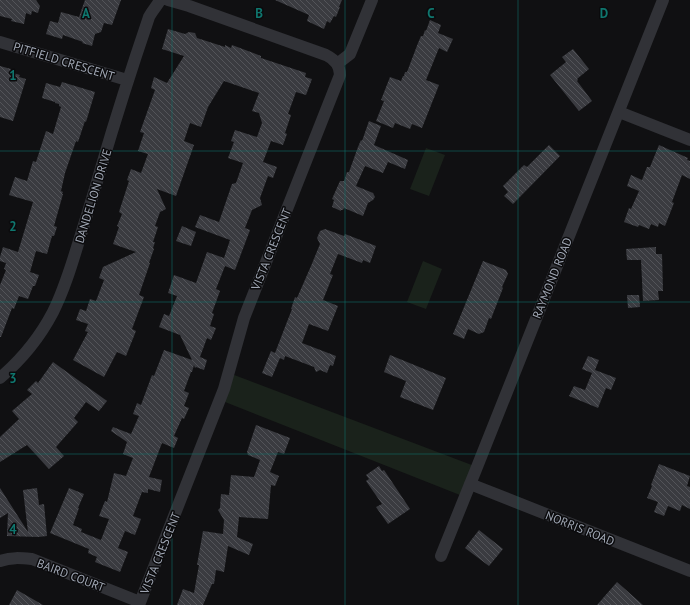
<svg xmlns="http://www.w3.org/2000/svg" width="690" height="605" viewBox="0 0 690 605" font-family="'PT Sans',sans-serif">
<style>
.green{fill:#1a221b}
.building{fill:url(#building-back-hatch)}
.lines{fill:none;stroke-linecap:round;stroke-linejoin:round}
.minor{stroke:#313237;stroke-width:12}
.grid{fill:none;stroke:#0f766e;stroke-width:1;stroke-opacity:0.55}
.labels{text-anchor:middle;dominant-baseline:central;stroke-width:3;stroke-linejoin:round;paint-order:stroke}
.street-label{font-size:12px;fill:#a0a7b4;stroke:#0b0b0d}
.grid-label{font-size:13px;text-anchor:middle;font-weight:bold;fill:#0f766e;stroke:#0b0b0d;stroke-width:3;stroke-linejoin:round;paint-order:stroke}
</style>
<defs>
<pattern id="building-back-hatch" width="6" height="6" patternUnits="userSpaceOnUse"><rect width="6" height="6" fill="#3a3b40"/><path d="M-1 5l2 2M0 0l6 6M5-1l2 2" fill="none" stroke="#535459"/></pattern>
</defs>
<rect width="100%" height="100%" fill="#101012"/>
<path class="green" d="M426 148 445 155 429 196 410 189Z
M423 261 442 269 426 309 407 302Z
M229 373 477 467 465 497 220 400Z"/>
<path class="building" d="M0 0H36L40 6 38 13 32 11 31 15 26 13 24 24 11 21 12 19 0 16Z
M85 0H121L112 25 104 23 101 32 95 34 92 46 82 43 83 42 63 35 62 39 46 34 50 21 58 23 61 12 79 17Z
M275 0H342L339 7H340L336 17 334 16 330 23 327 21 324 29 307 21 309 15Z
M430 20 441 25 438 33 453 39 447 52 439 48 426 80 439 85 422 128 412 124 410 129 395 123 393 128 376 121 384 101 381 100 390 77 401 81 403 76H404L405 72H407L418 43 421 36H423L425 30 426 31Z
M168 29 185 34 189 32 195 33 197 38 225 47V45L231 48 232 45 261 56V58L306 73 305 77 312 79 306 95 296 92 288 114 291 115 285 133 287 134 283 145 271 141 263 162 277 167 273 178 268 176 260 198 262 205 252 210 245 228 250 230 235 270 225 266 216 289 220 291 212 313 214 314 210 326 216 328 211 340 207 338 200 357 207 360 204 370 196 367 195 368 194 365 192 372H191L184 391 189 393 184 406 189 408 184 419 182 418 174 436 178 438 174 448 162 443 149 477 162 480 160 492 148 489V493L142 492 133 516 141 519 135 535 125 531 118 548 128 552 120 572 95 562 97 557 88 553 89 549 50 533 69 488 84 494 78 508H79L73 525 82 529 81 532 101 540 109 519 99 516 105 501 107 502 114 473 126 476 133 458 123 454 127 442 111 431 113 427 131 434 139 416 133 414 137 403 141 405 152 375 154 376 164 350 192 360 180 335 159 327 164 314 169 316 177 296 168 293 174 275 196 283 207 252 224 258 230 240 195 227 200 215 219 222 232 184 236 183 243 163 228 158 234 142 231 141 235 130 257 137 262 123 259 113 252 111 259 93 224 81 208 107 201 127 190 123 184 141 194 145 176 196 157 189 166 209 160 212 155 226 158 227 153 242H155L153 248 154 249 149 263H150L139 295 144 297 132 329 136 331 126 356 117 352 104 377 73 360 88 332 85 331 88 324 76 320 80 309 86 311 90 299 96 301 104 280 99 278 103 267 136 252 113 244 119 227 117 226 122 214 119 212 129 181 127 180 131 169 141 173 148 154 138 151 144 133 140 132 155 90 151 88 154 77 167 83 184 56 162 49Z
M573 49 589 69 577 79 578 80 577 81 592 101 579 111 550 75 566 62 562 57Z
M0 66 11 69 10 72 20 75 19 77 26 79 13 121 0 117Z
M62 82 95 92 86 122 85 121 78 142 76 141 65 173 61 191 63 192 62 194H63L54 226 57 227 54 236H52L47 254 36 251 30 272 39 275 35 286H33L28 299 19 296 14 309 12 308 1 337H0V285L6 270 4 269 6 263 0 261V257L3 247 18 252 33 202 9 195 15 177 27 181 33 161 36 162 46 131 53 134 61 107 59 106V104L55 103V102L42 98 46 83 60 87Z
M369 121 381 126 374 145 408 160 405 169 388 162 383 173 365 166 356 186 373 193 375 197 373 200 368 203 363 216 344 208 343 210H341V211L332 207 334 200 332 199 340 181H344L347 172H349L358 147 361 140 362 141Z
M549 145 560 156 513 204 504 196 508 192 503 186 524 165 527 167Z
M659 145 688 158 687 160 690 161V179L682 175 672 202 674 203 665 226 659 223 658 227 651 224 649 229 639 225 638 227 624 222 629 208 631 209 639 191 627 186 631 175 642 180 647 167H650Z
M182 226 196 232 191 246 176 241Z
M325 229 344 236 345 234 376 246 370 263 363 260 362 263 338 254 330 274 333 275 323 300 338 306 328 331 309 324 302 343 336 356 333 366 330 365 327 373 320 370 316 372 314 367 285 356 284 360 280 358 272 377 262 373 271 351 275 353 285 327 292 309H291L295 297 297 298 311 266 320 244 317 238 320 231Z
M656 247V254H662L663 291H658L659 300 643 301 641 260H627L626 249Z
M483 261 506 270 508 274 502 287 503 288 491 319 489 318 484 332 479 334 468 329 464 339 453 334Z
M627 295H639L640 307 628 308Z
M390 355 446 378 433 410 400 397 406 381 384 372Z
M588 356 599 360 595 370 616 378 611 390 606 388 598 408 569 396 574 386 585 390 592 373 582 369Z
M53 362 107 401 99 411 86 402 74 418 78 422 56 447 64 456 49 469 27 445 0 462V437L19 419 12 411 32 394 27 390 36 381 38 383Z
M256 425 290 438 284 454 278 452 270 472 279 476 275 486 271 485 268 519 239 517 237 537 253 544 249 555 228 546 224 572 216 570 214 584H212L203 605H177L183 589 194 593 199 565H197L203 531 223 534 224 520 218 510 220 508 221 494 229 495 231 475 254 477 260 460 248 455 247 452Z
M659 464 690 476 687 486 690 487V509L682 505 680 511 668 506 664 516 654 512 658 502 647 498 652 486 651 485Z
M379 466 382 471 384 470 410 509 388 524 376 507 382 504 366 481 369 479 366 475Z
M0 488 28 532 23 490 37 488 39 505 44 504 47 536 38 537 7 536 8 513 0 518Z
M479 530 503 549 489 566 465 548Z
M617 582 643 605H597Z
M17 590 43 605H9Z"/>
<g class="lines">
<path class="minor" d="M0 42 127 80
M337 64 350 54 372 0
M619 112 690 140
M0 378C21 360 40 337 53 312 64 290 71 267 78 244 86 218 94 193 101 168 116 117 132 67 149 17 152 11 157 6 160 0
M470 484 690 571
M441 556 477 467 663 0
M0 561C11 557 21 558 32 559L140 602
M139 605 224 389 244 318 340 75C340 65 334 59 326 55L189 6 168 0"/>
</g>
<path class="grid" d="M172 0V605M345 0V605M518 0V605M0 151H690M0 302H690M0 454H690"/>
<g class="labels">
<g class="street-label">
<text transform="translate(64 61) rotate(17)">PITFIELD CRESCENT</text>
<text transform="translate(93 196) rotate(-73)">DANDELION DRIVE</text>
<text transform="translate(271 249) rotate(-68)">VISTA CRESCENT</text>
<text transform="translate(552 278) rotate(-68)">RAYMOND ROAD</text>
<text transform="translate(580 528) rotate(22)">NORRIS ROAD</text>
<text transform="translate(160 553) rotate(-68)">VISTA CRESCENT</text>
<text transform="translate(71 575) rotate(21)">BAIRD COURT</text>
</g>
</g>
<g class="grid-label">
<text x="86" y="18">A</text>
<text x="259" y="18">B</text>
<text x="431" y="18">C</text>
<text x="604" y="18">D</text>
<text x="13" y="80">1</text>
<text x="13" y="231">2</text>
<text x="13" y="383">3</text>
<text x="13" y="534">4</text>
</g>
</svg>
